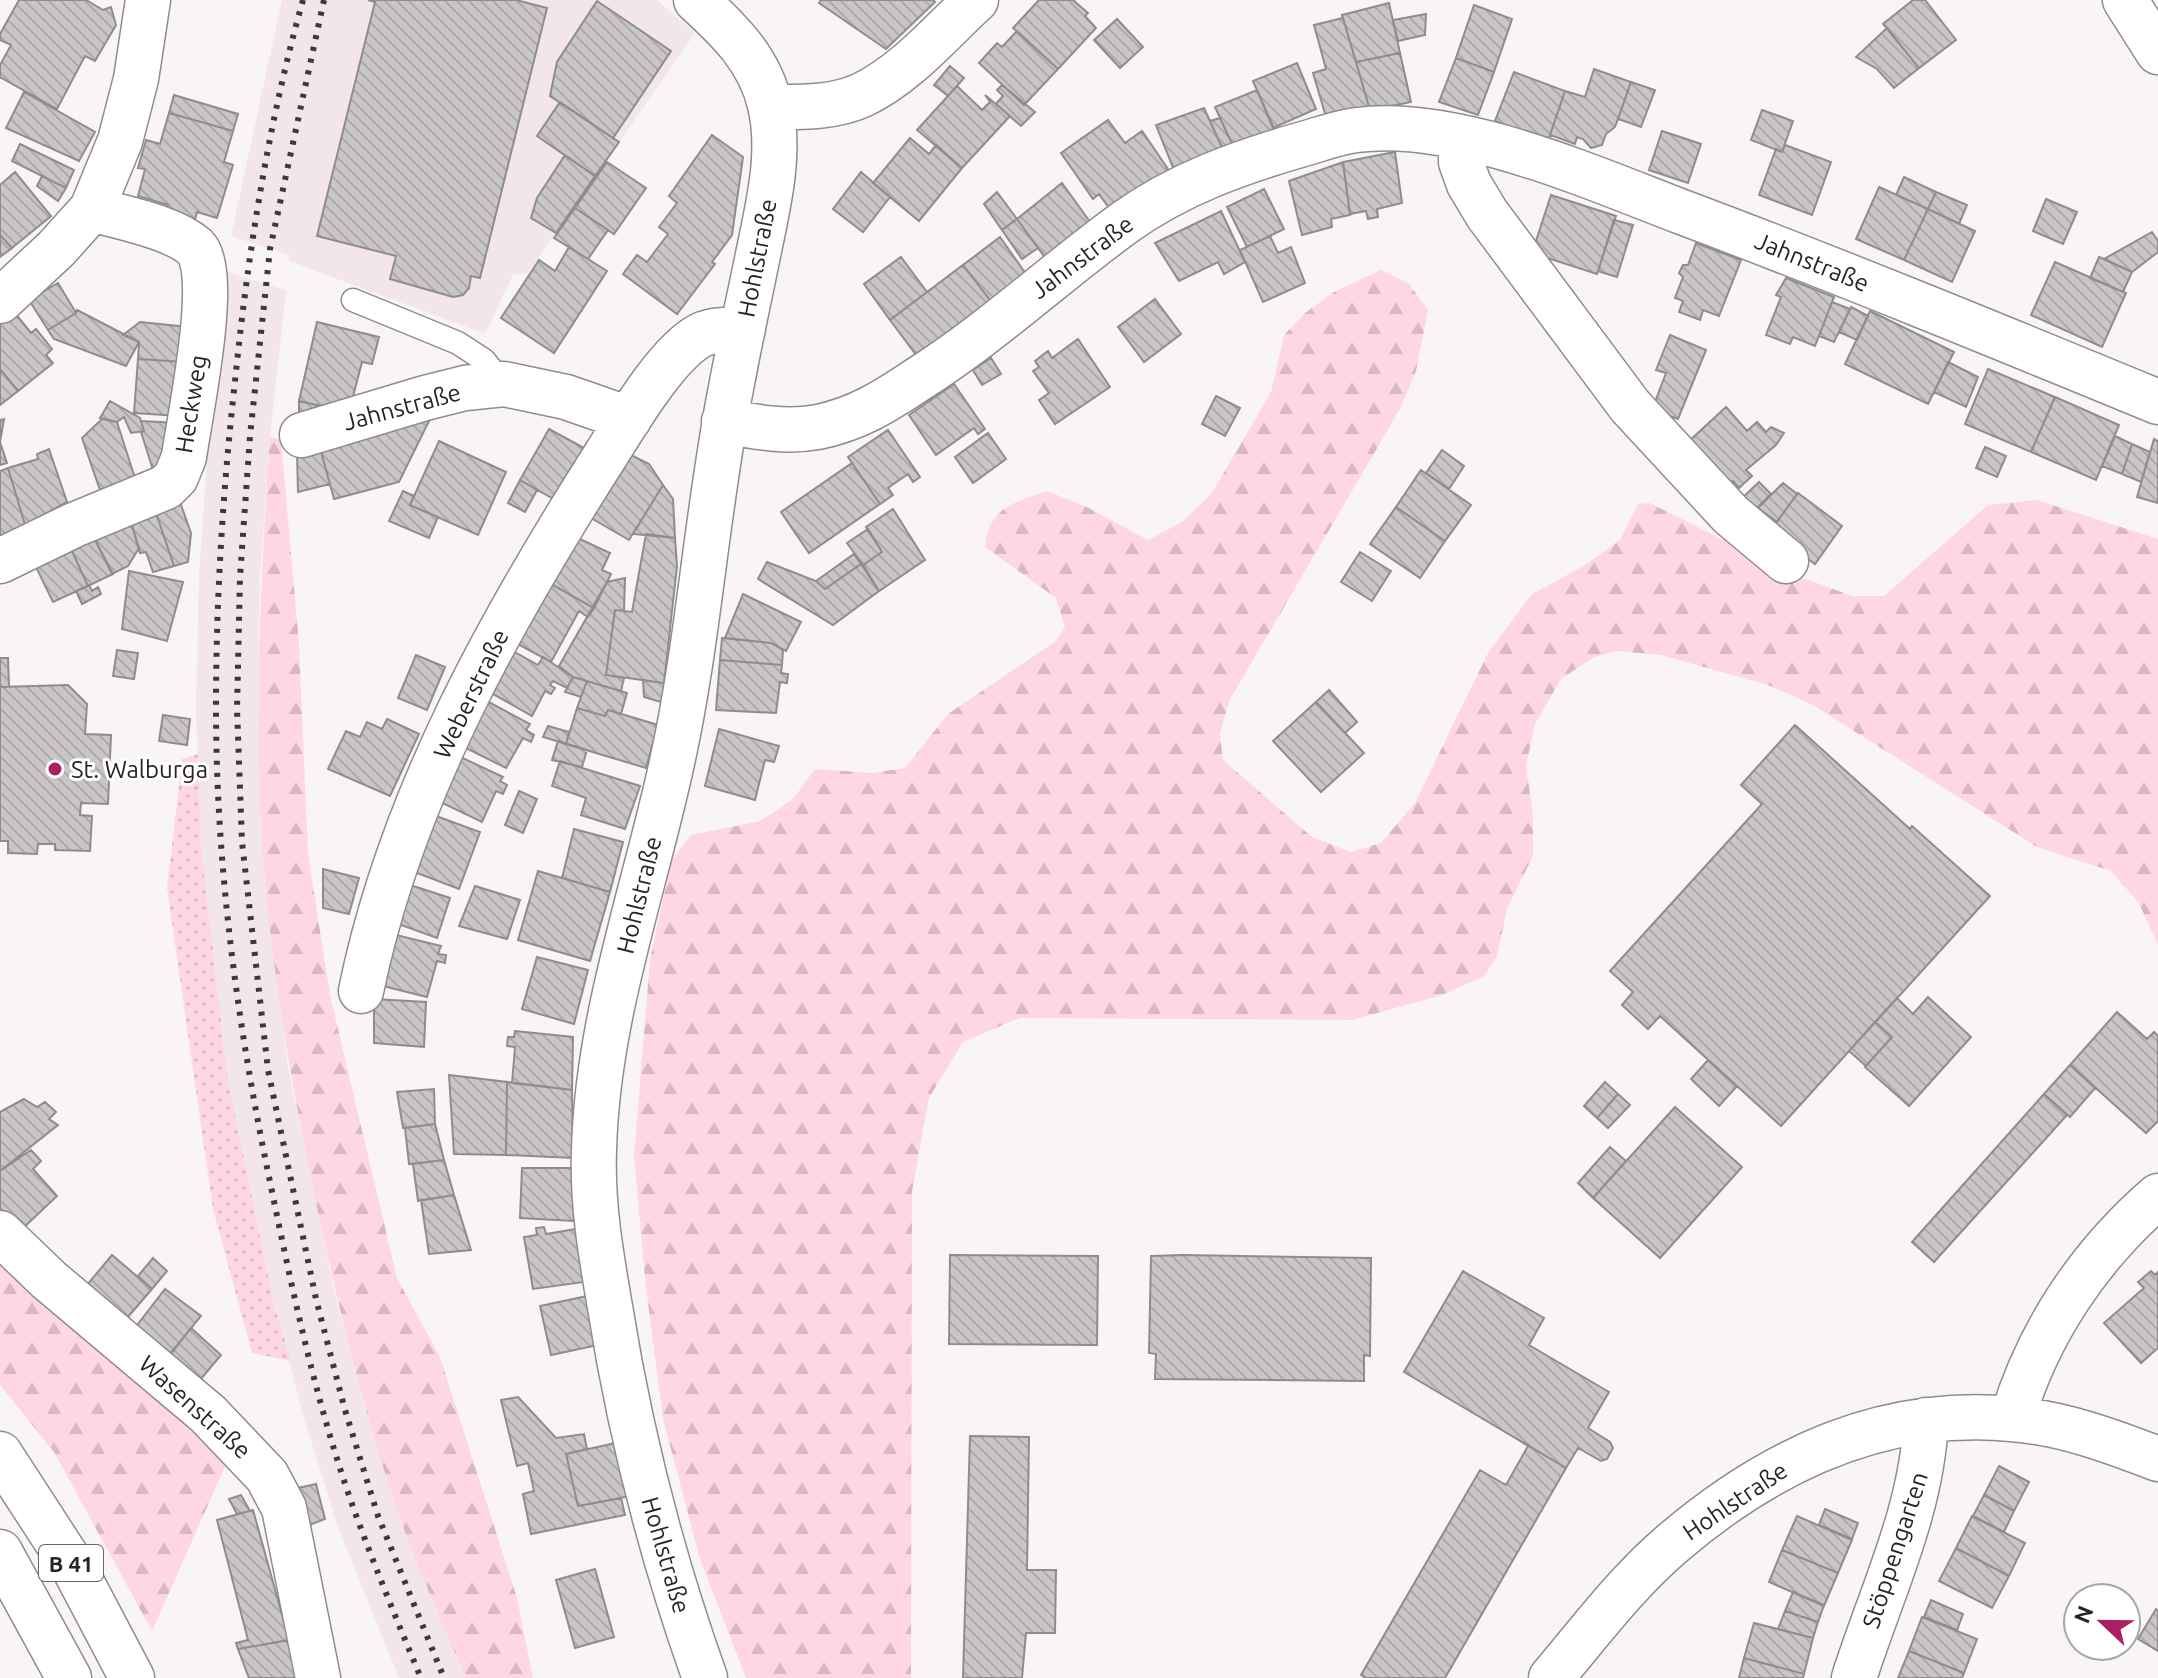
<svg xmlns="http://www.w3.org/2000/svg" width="2158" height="1678" viewBox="0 0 2158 1678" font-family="Ubuntu,sans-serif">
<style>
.built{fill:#f3e6ea}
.grass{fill:url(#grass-dots)}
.forest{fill:url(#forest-firs)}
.building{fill:url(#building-back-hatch);stroke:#908c8d;stroke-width:2}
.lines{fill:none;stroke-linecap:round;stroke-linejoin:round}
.lane-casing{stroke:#908c8d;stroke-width:25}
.street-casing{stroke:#908c8d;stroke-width:47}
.primary-casing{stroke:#908c8d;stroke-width:47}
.lane{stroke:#fff;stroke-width:22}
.street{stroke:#fff;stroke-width:44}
.primary{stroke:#fff;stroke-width:44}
.rail{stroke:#3b393a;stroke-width:6;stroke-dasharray:4 8;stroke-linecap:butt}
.poi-dot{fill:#a91f62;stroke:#fff;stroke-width:3}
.labels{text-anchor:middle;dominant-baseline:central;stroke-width:6;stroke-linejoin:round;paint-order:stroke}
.shield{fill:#fff;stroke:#676666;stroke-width:2}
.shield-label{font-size:22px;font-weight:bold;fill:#262425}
.street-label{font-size:24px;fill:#262425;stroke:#fff}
.poi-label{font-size:24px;fill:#262425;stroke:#fff;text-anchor:start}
</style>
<defs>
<pattern id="grass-dots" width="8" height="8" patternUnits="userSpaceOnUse" patternTransform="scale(2)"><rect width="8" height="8" fill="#ffd7e3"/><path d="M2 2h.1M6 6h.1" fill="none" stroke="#dab8c3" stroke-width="1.8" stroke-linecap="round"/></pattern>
<pattern id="forest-firs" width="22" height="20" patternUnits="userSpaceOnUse" patternTransform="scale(2)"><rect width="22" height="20" fill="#ffd7e3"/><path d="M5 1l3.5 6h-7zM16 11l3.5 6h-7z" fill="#dab8c3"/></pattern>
<pattern id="building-back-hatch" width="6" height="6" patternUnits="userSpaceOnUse" patternTransform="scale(2)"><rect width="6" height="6" fill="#cac6c7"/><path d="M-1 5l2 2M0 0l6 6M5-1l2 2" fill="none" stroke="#adaaab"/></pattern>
</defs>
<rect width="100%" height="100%" fill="#f9f5f6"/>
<path class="built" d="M282 0H657L695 33 528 273 513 275 485 334 289 261V255L231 236Z
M227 272 286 290 270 437 260 577 258 709 262 840 288 1067 335 1294 364 1404 397 1509 466 1678H399L339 1530 305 1422 275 1309 227 1077 201 845 196 709 199 575 209 432Z"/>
<path class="grass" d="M198 754 201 845 227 1076 275 1309 291 1361 252 1353 213 1209 167 888 182 759Z"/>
<path class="forest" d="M1381 270 1409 284 1428 310 1416 371 1400 409 1229 701 1220 734 1223 760 1312 837 1351 852 1381 843 1415 803 1488 653 1531 595 1585 565 1620 540 1638 504 1650 503 1787 572 1852 596H1884L1988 505 2037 500 2158 539V945L2139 903 2111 871 2037 847 1813 705 1768 685 1661 655 1617 651 1594 657 1561 679 1535 724 1526 766 1533 814V856L1507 909 1497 956 1484 976 1442 995 1352 1020 1020 1018 963 1042 929 1098 912 1191 911 1678H746L700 1559 663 1419 646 1288 634 1156 650 959 671 862 691 835 760 821 793 799 815 769 872 773 905 768 948 714 1056 641 1065 627 1056 598 985 547C989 507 1013 503 1047 491L1087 507 1148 540 1182 522 1212 493 1271 392 1284 335 1305 313 1334 292Z
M270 437 281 440 299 643 308 854 330 995 397 1278 440 1357 517 1598 533 1678H466C442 1622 416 1565 396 1507 362 1405 337 1303 315 1198 290 1080 270 960 262 839 254 705 261 571 270 437Z
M0 1265 184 1420 227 1462 152 1631 54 1452 0 1385Z"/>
<path class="building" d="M19 0H86L103 10 111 7 116 25 95 61 85 56 57 109 0 77V65L11 45 0 40V34Z
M368 0H516L547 8 480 278 471 276 469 288 463 295 453 297 390 279 396 256 317 236 375 2Z
M821 0H933L935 2 886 49 819 3Z
M1039 0H1073L1088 13 1085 16 1096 28 1058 69 1013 28Z
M1913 0H1925L1956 40 1919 68 1883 24Z
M597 1 671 51 613 138 550 96 557 62Z
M1389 3 1400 53 1356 62 1342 15Z
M1474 5 1512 19 1494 72 1456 58Z
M1426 14 1425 35 1398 41 1393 20Z
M1343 18 1370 110 1327 120 1313 73 1326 69 1314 25Z
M1117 19 1143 47 1120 68 1094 40Z
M1887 28 1919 68 1894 88 1877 69 1856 57Z
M1017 31 1058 69 1024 105 979 63 997 43 1002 47Z
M1400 53 1411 102 1370 110 1356 62Z
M1456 58 1494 72 1478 115 1439 102Z
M1297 63 1316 109 1273 128 1253 81Z
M950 66 964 78 948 96 934 85Z
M1594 69 1631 82 1615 127 1606 134 1602 145 1591 148 1583 139 1577 137 1575 144 1550 135 1565 91 1585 97Z
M1514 72 1565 91 1548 141 1495 121Z
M1631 82 1655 90 1641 127 1618 119Z
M1002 85 1035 112 1021 126 996 104 1003 96 997 90Z
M957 86 982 110 990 102 985 95 1010 116 962 168 917 130Z
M1257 90 1276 133 1234 148 1215 107Z
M24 92 95 132 79 161 6 128Z
M174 95 238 114 233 131 169 113Z
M560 102 619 142 595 176 537 136Z
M1204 108 1224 152 1174 170 1156 125Z
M1762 110 1793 121 1782 152 1751 140Z
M169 113 233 131 224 162 233 165 217 218 197 212 194 223 165 215 168 205 138 196 145 169 138 168 146 140 160 144Z
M1220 118 1234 148 1224 152 1210 121Z
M1108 120 1125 143 1142 131 1170 172 1112 212 1099 194 1093 199 1061 153Z
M1662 131 1701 144 1688 183 1649 170Z
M712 135 743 157 732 235 712 262 715 264 677 314 623 274 637 255 647 262 668 234 659 227 677 203 669 196Z
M910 138 929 154 936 145 962 168 919 221 873 183Z
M20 144 74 170 66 188 12 161Z
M1785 145 1831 162 1812 215 1759 195 1776 149 1782 152Z
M1395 152 1402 203 1377 209 1378 217 1368 219 1366 211 1350 214 1343 162Z
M565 155 595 176 556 233 531 218 537 198Z
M607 162 646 188 614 234 575 208Z
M1343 162 1350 215 1331 219 1332 227 1302 235 1289 181Z
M15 172 51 216 12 248 0 235V185Z
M861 172 890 197 863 232 833 209Z
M42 176 66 188 58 201 37 186Z
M1904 177 1936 192 1928 209 1896 195Z
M1062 183 1093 226 1046 259 1017 219Z
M1879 187 1928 209 1904 260 1856 239Z
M1264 189 1284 229 1247 247 1227 207Z
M997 192 1017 219 1002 230 984 204Z
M1936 192 1967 205 1959 224 1928 209Z
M1551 195 1616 216 1597 274 1532 253Z
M2046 199 2077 212 2063 244 2033 231Z
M575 208 608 230 588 259 554 238Z
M1928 209 1975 231 1952 282 1904 260Z
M1221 211 1245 262 1224 274 1218 262 1179 281 1155 243Z
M1017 219 1038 248 1022 259 1002 230Z
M1614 220 1633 225 1617 277 1598 271Z
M2152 232 2158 241V252L2132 272 2104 259Z
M0 235 12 248 0 257Z
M1270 236 1278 253 1291 247 1305 283 1263 302 1240 250Z
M1000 237 1026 274 990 300 963 265Z
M1696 243 1741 260 1719 316 1703 310 1700 320 1679 312 1683 301 1675 298 1683 277 1679 273 1683 265H1688Z
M569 247 607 271 554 353 501 318 539 260 555 271Z
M901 257 927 292 890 320 864 284Z
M2099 257 2132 272 2123 292 2090 278Z
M2055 262 2126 293 2102 347 2031 315Z
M963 265 990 300 917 356 890 320Z
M1786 278 1834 297 1815 346 1793 337 1790 344 1766 335 1781 297 1776 295Z
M58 283 76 313 48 330 29 300Z
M1155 299 1181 334 1144 362 1118 327Z
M1832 302 1850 309 1834 342 1819 336Z
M1851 307 1868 316 1857 340 1839 332Z
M77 310 139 342 126 366 54 339 48 330 76 313Z
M1870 311 1954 352 1928 404 1845 364Z
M14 312 31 333 36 329 52 349 46 355 53 363 18 391 0 369V323Z
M140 322 188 327 184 362 138 359 139 342 123 335Z
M317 322 379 337 372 364 362 362 349 412 299 401Z
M1670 335 1706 350 1678 419 1652 410 1666 373 1656 370Z
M1078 339 1110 387 1055 424 1039 400 1049 393 1033 371 1039 367 1035 361 1048 351 1052 358Z
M991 358 1001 374 982 385 973 370Z
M138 359 184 362 179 416 134 413Z
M1948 362 1978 377 1966 407 1934 392Z
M0 369 18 391 0 405Z
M1988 369 2055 397 2031 452 1965 424Z
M954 384 985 429 978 434 974 428 936 455 909 415Z
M1216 396 1240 408 1225 436 1202 424Z
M2055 397 2119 425 2096 480 2031 452Z
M110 401 140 418 144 431 131 433 124 417 117 422 100 418Z
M299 401 346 412 299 428Z
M1726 407 1747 431 1757 422 1766 432 1771 427 1784 433 1776 445 1746 470 1752 476 1739 488 1733 481 1719 492 1686 444Z
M4 419 0 442 7 463 0 465V420Z
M102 419 117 422 135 478 100 490 82 438Z
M430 419 399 482 334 499 320 448Z
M141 421 178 423 165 465 153 470 141 432 144 431Z
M549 429 593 453 564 505 520 480Z
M888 430 920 477 913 482 908 474 888 488 893 495 880 504 848 457Z
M988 433 1006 459 973 483 955 457Z
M2115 436 2132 444 2122 474 2102 466Z
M2154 439 2158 441V503L2137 497Z
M439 441 506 472 478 535 410 505Z
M2132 444 2150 452 2141 482 2122 474Z
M1985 447 2006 456 1997 477 1976 468Z
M320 448 330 484 298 492 297 454Z
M49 449 67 502 25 525 8 468 38 459 37 454Z
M1442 450 1464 466 1449 489 1426 473Z
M623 451 649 464 663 485 629 540 584 514Z
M852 463 880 504 809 553 781 512Z
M8 468 25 525 0 539V471Z
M1421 470 1471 505 1445 541 1396 507Z
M520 480 537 490 525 512 508 503Z
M1759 482 1771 494 1749 516 1736 504Z
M1783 483 1797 494 1777 522 1758 508Z
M663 485 673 499 675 538 633 534Z
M403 491 414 496 410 505 438 517 429 538 389 521Z
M1798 493 1842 526 1815 564 1770 531Z
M180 502 191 533 188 562 174 566 155 510Z
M1396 507 1445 541 1420 578 1370 544Z
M893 509 925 560 879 591 863 565 882 552 866 527Z
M155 510 174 566 153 572 146 552 140 553 130 519Z
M130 519 139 548 128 566 112 574 94 538Z
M868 529 882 552 863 565 847 543Z
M646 534 675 538 677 566 664 683 606 675 615 610 632 612Z
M571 535 610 553 602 570 611 574 594 608 546 581Z
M94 538 113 574 88 586 71 549Z
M71 549 88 586 53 602 36 567Z
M1360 552 1391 571 1372 601 1341 582Z
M854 554 861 564 825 589 816 581Z
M767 562 816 581 825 589 861 564 879 591 833 625 758 579Z
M129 571 183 582 167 641 122 629Z
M625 578 624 611 615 610 606 675 624 678 621 691 573 677 559 666 607 582Z
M546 581 594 608 588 617 579 611 551 662 514 642Z
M89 585 92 591 98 587 101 594 82 604 76 591Z
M743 594 801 622 786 651 771 643 725 638Z
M722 638 771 643 783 650 782 665 720 660Z
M117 650 138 653 134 679 113 676Z
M511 650 538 665 543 657 573 677 567 688 553 681 550 685 555 688 551 694 545 691 532 716 488 691Z
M416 655 445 667 427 710 398 698Z
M0 658H8L9 687H0Z
M720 660 782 665 781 673 788 674 787 683 780 682 776 713 716 710Z
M573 677 587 681 581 697 565 692Z
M643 680 664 683V703L644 697Z
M587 681 627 693 621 714 608 710 605 716 577 708Z
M68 685 87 704 85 734 111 735 108 804 81 803 80 815 92 816 90 851 55 850V844H38L37 854 8 853V841H0V687Z
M1329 690 1357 722 1345 733 1316 702Z
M483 699 530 724 526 730 534 735 531 742 523 738 506 768 458 744Z
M1316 702 1364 753 1321 792 1273 741Z
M577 708 605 716 608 710 658 725 646 768 566 744Z
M163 715 190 719 187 745 159 741Z
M387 719 419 734 390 796 328 769 346 731 360 737 367 722 382 729Z
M1795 725 1910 829 1912 826 1990 896 1781 1126 1660 1016 1648 1029 1622 1005 1633 992 1610 971 1762 804 1741 785Z
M548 726 569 732 566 744 543 737Z
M719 729 779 746 774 762 765 760 755 800 705 786Z
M558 741 587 750 582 767 552 760Z
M454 754 503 777 500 781 507 785 503 794 496 791 482 822 434 799Z
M560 761 640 786 625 829 581 815 586 798 552 786Z
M519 791 537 799 523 833 505 825Z
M428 813 480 832 459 889 409 870Z
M574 829 623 842 610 892 562 878Z
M323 869 359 878 349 914 323 908Z
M538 871 610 892 590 961 518 940Z
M404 883 450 898 437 938 390 921Z
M475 886 520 900 507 939 459 926Z
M388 933 441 946 438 954 446 955 445 963 437 961 427 997 375 984Z
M537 957 588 970 574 1024 522 1009Z
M1928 997 1971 1037 1909 1106 1865 1067 1892 1037 1875 1022 1897 998 1913 1014Z
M374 999 426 1002 424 1047 374 1043Z
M2117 1012 2147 1039 2154 1032 2158 1036V1121L2146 1133 2070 1065Z
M1875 1022 1892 1037 1866 1066 1849 1051Z
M515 1031 573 1037 572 1090 512 1083 515 1047 507 1046 508 1037H514Z
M1708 1060 1737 1086 1719 1106 1691 1079Z
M2070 1065 2095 1088 2070 1117 2044 1094Z
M449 1075 507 1082 506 1155 454 1154Z
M507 1082 572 1090 573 1158 506 1155Z
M1605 1082 1618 1094 1597 1118 1584 1106Z
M434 1089 435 1124 403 1128 397 1092Z
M1618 1094 1630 1105 1608 1128 1597 1118Z
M2044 1094 2067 1115 1934 1262 1912 1242Z
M24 1099 37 1107 45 1102 56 1112 49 1119 58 1125 0 1171V1112Z
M1675 1107 1742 1167 1660 1258 1593 1198Z
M435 1124 444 1160 409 1164 405 1128Z
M1610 1147 1626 1161 1593 1198 1578 1183Z
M31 1150 41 1161 33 1169 57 1196 20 1231 0 1208V1171Z
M444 1160 454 1195 418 1201 413 1164Z
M522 1168H573L574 1221 520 1218Z
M454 1195 471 1250 429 1254 421 1200Z
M544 1227 546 1234 576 1229 584 1282 533 1289 524 1237 537 1235 536 1228Z
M112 1255 152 1289 121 1325 82 1291Z
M950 1255 1098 1256 1097 1345 949 1344Z
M1183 1255 1371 1258 1370 1356 1364 1355V1381L1155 1379 1156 1354 1149 1353 1151 1256Z
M153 1258 167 1271 152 1289 138 1276Z
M1463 1271 1544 1318 1529 1345 1609 1392 1588 1428 1610 1442 1613 1448 1607 1459 1601 1461 1578 1448 1566 1468 1404 1372Z
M2151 1271 2155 1275 2158 1272V1348L2141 1363 2104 1323 2144 1288 2138 1282Z
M165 1289 201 1316 165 1360 131 1333Z
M587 1296 598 1345 551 1355 540 1306Z
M191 1328 221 1355 200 1380 170 1355Z
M518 1397 556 1438 584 1434 587 1449 566 1454 578 1506 621 1498 625 1515 531 1534 523 1494 534 1491 528 1463 517 1466 501 1400Z
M970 1436 1029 1437 1027 1570H1056L1055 1633H1026L1022 1678H963Z
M1514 1437 1566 1468 1445 1678H1366L1361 1675 1480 1470 1506 1485 1528 1446Z
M620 1442 631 1496 578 1506 566 1454Z
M1999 1466 2029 1482 2014 1511 1984 1495Z
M316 1484 325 1519 307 1526 298 1488Z
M241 1495 250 1511 237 1514 229 1499Z
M1984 1495 2014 1511 2004 1532 1973 1516Z
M1825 1509 1858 1523 1852 1539 1819 1525Z
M253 1510 289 1640 238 1649 236 1643 248 1640 217 1520Z
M1797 1516 1852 1540 1838 1573 1782 1550Z
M1972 1516 2025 1543 2009 1576 1956 1548Z
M1956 1548 2009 1576 1992 1608 1939 1581Z
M1782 1550 1838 1573 1824 1606 1769 1582Z
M595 1569 614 1637 575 1648 556 1580Z
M1793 1592 1824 1605 1818 1622 1785 1611Z
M1931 1600 1963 1614 1957 1630 1924 1617Z
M2156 1609 2158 1611V1651L2138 1639Z
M1785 1611 1818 1622 1813 1638 1778 1629Z
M1922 1617 1977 1639 1964 1673 1909 1651Z
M1754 1623 1813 1638 1804 1674 1744 1658Z
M289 1640 298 1678H249L238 1649Z
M1909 1651 1964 1673 1962 1678H1898Z
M1744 1658 1804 1674 1803 1678H1739Z"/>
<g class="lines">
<g class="lane-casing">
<path id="lane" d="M353 300 458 343 484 360 504 384"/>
</g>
<g class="street-casing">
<path id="street" d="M696 0C729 30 760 60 770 105 782 155 767 210 757 260 748 303 739 345 731 388 706 514 699 642 671 767 643 894 597 1020 594 1151 592 1204 601 1255 610 1307 630 1433 662 1558 705 1678
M2125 0 2158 52
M771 107C801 107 834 108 862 95 906 74 941 32 976 0
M1461 137V162L1469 184 1487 214 1630 406 1731 515 1786 561
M0 301 56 249 92 209 120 141 136 79 148 0
M724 421C756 427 786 433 818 427 857 419 884 402 917 380 990 334 1054 274 1124 223 1178 184 1240 162 1303 144 1321 139 1339 132 1357 130 1455 117 1590 177 1682 212 1842 272 2000 337 2158 402
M302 435 425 398 465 388 504 384 566 397 629 419
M0 561 74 525 166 487 176 477 184 457C189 419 221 271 195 247 173 227 122 218 92 209
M361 991C401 796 501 619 607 453 628 420 667 353 701 335 714 329 729 330 743 329
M0 1233 49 1280 208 1414 267 1476 284 1508 318 1678
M2012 1419C2038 1332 2089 1256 2158 1196
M1551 1678C1590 1632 1627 1582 1673 1543 1770 1460 1882 1407 2012 1419 2063 1423 2111 1441 2158 1459
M1854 1678C1881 1593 1922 1511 1926 1420"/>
</g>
<g class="primary-casing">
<path id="primary" d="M0 1454 74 1568 132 1678
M0 1552 69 1678"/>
</g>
<use href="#lane" class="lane"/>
<use href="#street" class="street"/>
<use href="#primary" class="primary"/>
<path class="rail" d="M303 0C268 124 248 253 235 381 223 489 216 598 216 707 216 865 237 1023 269 1177 293 1294 318 1414 360 1526 379 1577 400 1628 421 1678
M324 0 270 249 250 436 240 577 237 709 242 842 268 1070 316 1299 345 1410 378 1516 444 1678"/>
</g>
<circle class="poi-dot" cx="55" cy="769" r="8"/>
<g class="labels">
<rect class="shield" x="39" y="1545" width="64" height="36" rx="6"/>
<g class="shield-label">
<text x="71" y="1563">B 41</text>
</g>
<g class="street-label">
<text transform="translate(1082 257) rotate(-37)">Jahnstraße</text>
<text transform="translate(757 258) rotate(-79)">Hohlstraße</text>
<text transform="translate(1812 262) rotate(22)">Jahnstraße</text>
<text transform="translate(191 404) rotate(-81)">Heckweg</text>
<text transform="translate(402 407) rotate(-15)">Jahnstraße</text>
<text transform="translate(471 694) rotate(-64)">Weberstraße</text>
<text transform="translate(639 895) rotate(-76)">Hohlstraße</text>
<text transform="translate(195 1407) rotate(42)">Wasenstraße</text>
<text transform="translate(1735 1501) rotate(-34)">Hohlstraße</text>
<text transform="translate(1895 1550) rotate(-72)">Stöppengarten</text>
<text transform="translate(666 1555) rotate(74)">Hohlstraße</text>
</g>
<g class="poi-label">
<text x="71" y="769">St. Walburga</text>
</g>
</g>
<g transform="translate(2102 1622) rotate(292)"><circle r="38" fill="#ffffff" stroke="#a8a7a8" stroke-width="2"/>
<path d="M0-6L14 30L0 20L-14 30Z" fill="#a91f62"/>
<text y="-12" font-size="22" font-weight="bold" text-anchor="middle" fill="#262425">N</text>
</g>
</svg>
